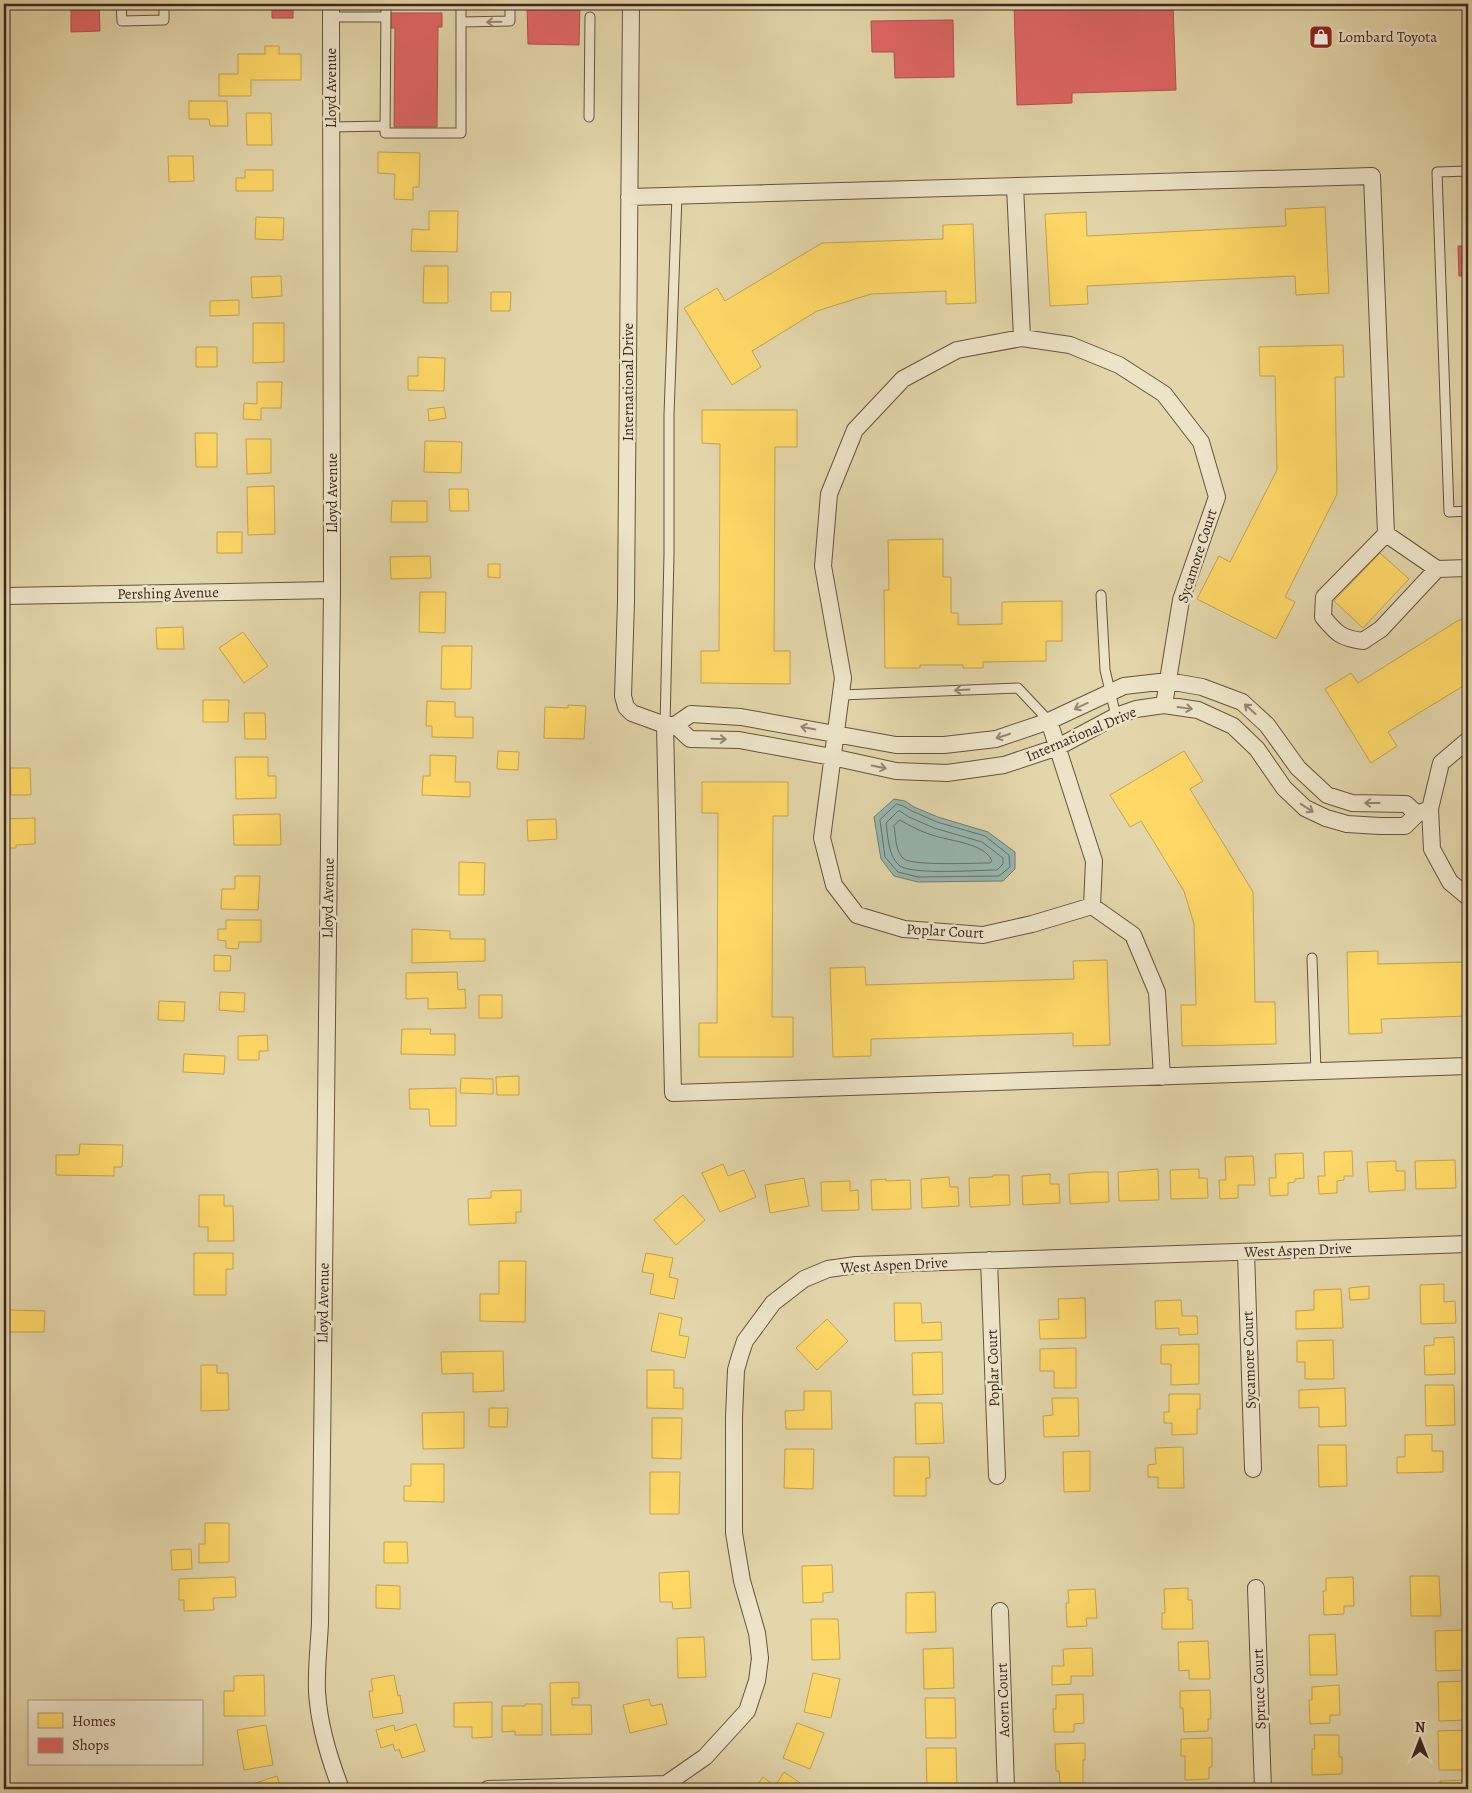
<svg xmlns="http://www.w3.org/2000/svg" width="1472" height="1793" viewBox="0 0 1472 1793" font-family="Alegreya,serif">
<style>
.water{fill:#97b7b1;stroke:#737d76}
.homes{fill:#ffd966;stroke:#c5a450}
.shops{fill:#e06666;stroke:#af5350}
.lines{fill:none;stroke-linecap:round;stroke-linejoin:round}
.shore{stroke:#6a6f68;stroke-width:1}
.lane-casing{stroke:#665341;stroke-width:11}
.street-casing{stroke:#665341;stroke-width:18}
.lane{stroke:#ede4c8;stroke-width:9}
.street{stroke:#ede4c8;stroke-width:16}
.oneway{stroke:#958673}
.labels{text-anchor:middle;dominant-baseline:central;stroke-width:5;stroke-linejoin:round;paint-order:stroke}
.poi-label{font-size:15px;fill:#3d271e;stroke:#ede4c8;text-anchor:start}
.street-label{font-size:15px;fill:#3d271e;stroke:#ede4c8}
</style>
<rect width="100%" height="100%" fill="#e3d6aa"/>
<filter id="stains"><feTurbulence type="fractalNoise" baseFrequency=".004" numOctaves="4"/><feColorMatrix values="0 0 0 0 .2 0 0 0 0 .09 0 0 0 0 .02 0 0 0 .5 -.17"/></filter>
<radialGradient id="worn" r=".72"><stop offset=".6" stop-color="#630" stop-opacity="0"/><stop offset="1" stop-color="#630" stop-opacity=".3"/></radialGradient>
<path class="water" d="M894 799 905 801 914 807 938 817 988 832 1015 852V869L1003 881 918 882 894 876 881 859 874 817Z"/>
<path class="homes" d="M265 46H279V54H301V80H251V96H219V74H238V54H265Z
M189 101H227L228 126H210L209 119H189Z
M246 113H271L272 145H247Z
M378 152 420 153 419 187H413V200L394 199 395 174 378 173Z
M168 156H193L194 181 169 182Z
M245 170H273V191H236V178H245Z
M1325 207 1329 293 1296 295 1295 276 1087 286 1088 304 1050 306 1045 214 1086 212 1087 236 1286 226 1285 209Z
M429 211H458L457 252 411 251 412 229 429 230Z
M256 217 284 218 283 240 255 239Z
M973 224 976 303 946 304V291L871 294 817 311 752 351 761 367 732 385 684 308 717 288 725 301 822 243 943 239V225Z
M424 266H448V303H423Z
M281 276 282 296 252 298 251 277Z
M491 292H511L510 311H491Z
M239 300V315L210 316V301Z
M253 323H284V362L253 363Z
M1343 345 1344 377H1335L1337 494 1285 597 1295 602 1276 639 1197 599 1219 556 1230 562 1277 470 1275 376H1260L1259 347Z
M196 347H217V367H196Z
M418 357 445 358 444 391 408 390V376H418Z
M257 382H282L281 408H261V420L243 419 244 403 257 404Z
M444 407 446 418 429 421 428 409Z
M702 410H797V447H775L774 651H790V684L701 683V651H719L720 444 702 443Z
M195 433H217V467H196Z
M246 439H271V473L247 474Z
M425 441 462 442 461 473 424 472Z
M274 486 275 534 248 535 247 487Z
M449 489H468L469 511H450Z
M392 501H427V522H391Z
M217 532H242V553H217Z
M943 539V577H951V613H958V625L1002 624V602L1062 601V641H1046V661L983 662V668H963V665H920V668H885L884 590H889L888 540Z
M1380 553 1409 579 1363 628 1334 601Z
M430 556 431 578 391 579 390 557Z
M488 564H500V578L488 577Z
M420 592H446L445 633 419 632Z
M1459 620H1468V683L1388 732 1397 746 1371 763 1325 689 1351 673 1358 683Z
M183 627 184 649H157L156 628Z
M243 632 268 666 244 683 219 648Z
M4 644 6 645 5 682H4Z
M442 646H472L471 689H441Z
M203 700H229L228 722H203Z
M427 701 455 702V717H473V738L432 737V726H426Z
M568 705 586 706 584 739 544 738 545 707 568 708Z
M244 713H265L266 739H245Z
M498 751 519 752 518 770 497 769Z
M1184 751 1203 781 1190 789 1253 892 1255 1002H1275L1276 1044 1182 1046 1181 1005H1196L1194 924 1184 891 1141 821 1130 827 1110 795Z
M430 755 456 756 455 782H470V797L422 795 423 776H430Z
M235 757H268V776H276V798L236 799Z
M10 768H30L31 795H11Z
M702 782H788V816H773L772 1017H793V1057H699V1023H717L718 813H702Z
M280 814 281 845H234L233 815Z
M35 818V844L16 845V848H4V819Z
M556 819 557 839 528 841 527 820Z
M459 862 485 863 484 895H459Z
M235 876H260L258 910 221 909 222 889H235Z
M226 920H261V942H239L238 949 226 948V941L218 940V929H226Z
M412 929 450 931V939H485V961L412 963Z
M1378 951V964L1468 962V1016L1381 1019 1382 1033 1349 1034 1347 952Z
M214 955 231 956 230 971H214Z
M1107 960 1110 1045 1073 1046V1033L871 1039V1056L833 1057 830 968 865 967 866 985 1074 979 1073 961Z
M457 972 458 990 465 989 466 1008 428 1009V998L406 999V973Z
M220 992 245 993 244 1012 219 1010Z
M479 995H502V1018H479Z
M159 1001 185 1002 184 1021 158 1020Z
M402 1029H431L430 1034H455V1055L401 1054Z
M267 1035 268 1051H259V1060H238V1036Z
M184 1054 225 1056 224 1074 183 1072Z
M519 1076V1095H497L496 1077Z
M461 1078 493 1079V1094L460 1093Z
M456 1088V1126H430L429 1109H410L409 1089Z
M80 1144 123 1145 122 1167H114V1176L56 1175V1155H79Z
M1352 1151 1353 1176H1344V1180L1337 1181V1193L1319 1194 1318 1176H1325L1324 1152Z
M1303 1153 1304 1178 1295 1179V1182L1288 1183V1195L1270 1196 1269 1178H1276L1275 1154Z
M1253 1156 1255 1185H1238V1198L1220 1199 1219 1180H1226L1225 1157Z
M1455 1160 1456 1188 1416 1189 1415 1161Z
M1396 1161V1171H1405V1190L1369 1192 1367 1162Z
M723 1164 728 1176 744 1170 756 1197 720 1212 702 1173Z
M1158 1169 1159 1200 1119 1201 1118 1172Z
M1199 1169V1178H1207L1208 1198 1171 1199 1170 1170Z
M1092 1172H1108L1109 1202 1070 1204 1069 1174Z
M1050 1174V1184H1059L1060 1203 1023 1205 1022 1176Z
M993 1175H1009L1010 1205 970 1207 969 1178 993 1177Z
M949 1177 950 1187H958L959 1206 922 1208 921 1179Z
M804 1178 809 1206 770 1213 765 1185Z
M886 1179V1181L910 1180 911 1209 872 1210 871 1180Z
M850 1181V1191L858 1190 859 1210 822 1211 821 1182Z
M521 1190V1212H516V1223L469 1225 468 1199 491 1198V1191Z
M199 1195H224V1206H233L234 1241H208V1227H199Z
M683 1195 705 1220 676 1245 654 1220Z
M194 1253H233V1269H226V1295H194Z
M646 1253 673 1258 669 1277 678 1279 674 1299 650 1294 654 1274 642 1272Z
M499 1261H526L525 1322 480 1321V1294H499Z
M1444 1284V1302L1455 1301 1456 1323 1421 1324 1420 1285Z
M1369 1286V1299L1350 1300 1349 1288Z
M1341 1289 1343 1328 1296 1329V1311L1314 1310V1290Z
M1085 1298 1086 1338 1040 1339 1039 1320 1059 1319 1058 1299Z
M1181 1300 1182 1316H1197L1198 1334 1179 1335V1328L1156 1329 1155 1301Z
M894 1303H921L922 1323 941 1322 942 1340 895 1341Z
M10 1310 45 1311 44 1332H9Z
M659 1313 682 1318 679 1335 689 1337 685 1358 651 1351Z
M827 1319 848 1341 817 1370 796 1348Z
M1454 1337 1455 1374 1425 1375 1424 1346 1434 1345V1338Z
M1333 1340 1334 1379H1305V1362H1297V1341Z
M1199 1344V1384L1171 1385V1364H1161V1345Z
M1076 1348V1388H1054V1371H1040V1349Z
M503 1351 504 1391 473 1392V1373L442 1374 441 1352Z
M942 1352 943 1394 913 1395 912 1353Z
M201 1365H217V1373H228L229 1410 201 1411Z
M647 1370H674V1388H683V1409L647 1408Z
M1425 1385H1454L1455 1425 1426 1426Z
M1345 1388 1346 1426 1319 1427V1407L1299 1408V1390Z
M804 1391H831L832 1429H786L785 1411 804 1410Z
M1169 1394H1200V1409H1197V1434L1172 1435V1423H1164V1412H1169Z
M1052 1398H1078L1079 1436 1044 1437 1043 1416 1053 1415Z
M915 1403H942L944 1443 916 1444Z
M489 1408H508L507 1427H489Z
M464 1412V1448L423 1449 422 1413Z
M652 1418H682L681 1459 652 1458Z
M1432 1434V1451H1443V1472L1397 1473V1457H1405V1435Z
M1318 1445H1346L1347 1486 1319 1487Z
M1183 1447 1184 1488H1158V1477H1148V1465L1156 1464 1155 1448Z
M785 1449H814L813 1489 784 1488Z
M1090 1451V1491L1064 1492 1063 1452Z
M894 1457H929L930 1478H926V1496H894Z
M411 1464H444V1502L404 1501V1486H411Z
M650 1472H680L679 1514H650Z
M205 1523H229V1562L199 1563V1544H205Z
M384 1542H407L408 1563H384Z
M191 1549 192 1569 172 1570 171 1550Z
M832 1565 833 1592 823 1593V1602L803 1603 802 1566Z
M689 1571 691 1608 673 1609 672 1602H660L659 1573Z
M1410 1576H1439L1441 1616H1411Z
M235 1577 236 1597 213 1598 214 1610 184 1611V1600H179V1579Z
M1353 1577 1354 1606H1344V1614L1324 1615 1323 1591H1326V1578Z
M376 1585 400 1586V1609L376 1608Z
M1188 1588V1600H1192L1193 1629H1162V1613H1165L1164 1589Z
M1095 1589 1097 1618H1086L1087 1626 1067 1627 1066 1603H1069L1068 1590Z
M935 1592 936 1632 906 1633V1593Z
M811 1619H838L840 1659 812 1660Z
M1465 1630 1466 1670 1436 1671 1435 1631Z
M1335 1634 1337 1675H1310L1309 1635Z
M704 1637 706 1677 678 1678 677 1638Z
M1208 1641 1210 1679H1189V1670L1179 1671 1178 1642Z
M953 1648 954 1688 924 1689 923 1649Z
M1092 1648 1093 1676H1071V1684L1052 1685V1666H1064L1063 1649Z
M813 1673 840 1679 831 1718 804 1712Z
M264 1675 265 1716H224V1691H234V1676Z
M394 1675 398 1696 400 1695 403 1713 373 1718 369 1691H373L371 1679Z
M1467 1681 1468 1720 1439 1721 1438 1682Z
M579 1682V1698H572V1705H591L592 1734 551 1735 550 1683Z
M1339 1685 1340 1715H1330V1723L1310 1724 1309 1700H1312V1687Z
M1210 1690 1211 1719H1208V1731L1184 1732 1183 1708H1180V1691Z
M1083 1694 1084 1723 1074 1724V1732H1054L1053 1709H1056V1695Z
M925 1698H955L956 1738H926Z
M649 1699 651 1706 662 1704 667 1724 630 1733 623 1705Z
M492 1702V1737L472 1738V1727H454V1703Z
M525 1704H542V1735H515V1731L502 1732V1706H525Z
M797 1723 824 1733 810 1769 783 1758Z
M416 1724 425 1751 402 1758 399 1749 395 1751 393 1744 381 1748 376 1730 394 1725 395 1731Z
M266 1725 273 1765 244 1770 237 1730Z
M1467 1730 1468 1770H1439L1438 1731Z
M1314 1735H1339V1757H1342V1774L1312 1775V1749H1315Z
M1212 1738V1767H1209V1779L1185 1780V1756H1181V1739Z
M1085 1743V1760H1083V1783H1060L1059 1771H1056L1055 1744Z
M926 1748H956L957 1787 927 1788Z
M784 1772 806 1787 804 1789H754L763 1777 775 1786Z
M277 1776 281 1789H250L249 1785Z
M1468 1780V1789H1440V1781Z
M1315 1785H1342L1343 1789H1315Z"/>
<path class="shops" d="M71 4H99L100 31 71 32Z
M272 4H293V18H272Z
M527 4H580L579 45 528 44Z
M1014 4H1173L1176 90 1072 93V103L1017 105Z
M391 13H442V27H438L437 127H394L395 28H391Z
M953 20 954 77 895 78 894 52H872L871 21Z
M1458 246H1468V276H1459Z"/>
<g class="lines">
<path class="shore" d="M897 804 903 806 912 811 937 822 985 836 1009 855 1010 867 999 876 918 877 898 872 885 857 880 820Z
M900 811 909 817 934 828 982 842 1003 858V864L997 870C979 870 913 875 900 866 888 857 888 836 886 823L897 812Z
M900 820C910 826 922 832 932 835 949 841 985 843 992 861L990 863C975 863 914 866 904 859 895 852 896 836 894 826Z"/>
<g class="lane-casing">
<path id="lane" d="M4 4H5
M121 4 122 21 164 20V4
M386 4 385 133H461V4
M331 17H386
M461 22 510 21V4
M589 117 590 17
M331 127 385 126
M1468 171 1437 172 1449 512 1468 511
M1101 595 1105 670 1116 716
M841 695 1018 688 1049 721
M665 725 669 555V415L677 195
M1312 958 1316 1072"/>
</g>
<g class="street-casing">
<path id="street" d="M331 4 332 590 320 1623C319 1645 316 1669 317 1692 319 1726 329 1758 341 1789
M631 4 626 601 623 696 626 707 632 713 665 725H675L691 714 741 717 896 745H944L996 739 1049 721 1124 686 1168 681 1202 687 1242 702 1267 725 1298 768 1327 795 1352 803 1406 804 1417 814
M1015 186 1022 338
M629 197 1372 176 1386 534 1324 597 1323 617C1337 634 1341 638 1363 641L1381 629 1437 569
M1386 534 1437 569 1468 568
M4 596 332 590
M1049 721 1094 861 1092 906
M665 725 673 1093 1468 1066
M675 725 690 739 739 740 832 757 896 771 947 773 1004 765 1058 747 1116 716 1136 709 1164 705 1198 710 1233 726 1257 749 1284 788 1305 808 1326 818 1347 824 1380 826H1405L1417 814 1430 809
M1468 740 1441 763 1430 809 1432 849 1450 882 1468 897
M1092 906 1032 924 983 935 904 929 857 915 834 885 822 838 843 678 823 566 829 494 855 430 903 379 957 350 1022 338 1070 345 1119 365 1164 394 1201 442 1217 497 1181 600 1164 705
M1092 906 1133 935 1157 992 1162 1077
M1246 1252 1253 1469
M989 1260 997 1476
M1256 1588 1263 1789
M1000 1611 1006 1789
M666 1784 705 1757 747 1711 757 1681 760 1658 757 1633 742 1581 734 1533V1417L736 1370 740 1356 745 1341 773 1303 804 1279 828 1269 856 1265 1468 1244
M488 1789 666 1784"/>
</g>
<use href="#lane" class="lane"/>
<use href="#street" class="street"/>
</g>
<defs><path id="oneway-shaft" d="M-6 0H5M1.5-3L5.5 0L1.5 3" fill="none" stroke-width="1.6" stroke-linecap="round" stroke-linejoin="round" transform="scale(1.25)"/></defs>
<g class="oneway">
<use href="#oneway-shaft" transform="translate(494 22) rotate(179)"/>
<use href="#oneway-shaft" transform="translate(962 690) rotate(177)"/>
<use href="#oneway-shaft" transform="translate(1081 706) rotate(155)"/>
<use href="#oneway-shaft" transform="translate(1185 708) rotate(8)"/>
<use href="#oneway-shaft" transform="translate(1250 709) rotate(-138)"/>
<use href="#oneway-shaft" transform="translate(808 728) rotate(-169)"/>
<use href="#oneway-shaft" transform="translate(1003 736) rotate(162)"/>
<use href="#oneway-shaft" transform="translate(719 739) rotate(2)"/>
<use href="#oneway-shaft" transform="translate(879 767) rotate(12)"/>
<use href="#oneway-shaft" transform="translate(1372 803) rotate(-180)"/>
<use href="#oneway-shaft" transform="translate(1307 808) rotate(33)"/>
</g>
<defs>
<g id="shop-square" transform="scale(1.25)"><rect x="-9" y="-9" width="18" height="18" rx="4" fill="#8f2418" stroke="#ede4c8"/><path d="M-5-2.5h2.3a2.7 3.5 0 0 1 5.4 0H5L5.5 6h-11ZM-1.5-2.5h3a1.5 2.3 0 0 0-3 0Z" fill="#fff"/></g>
</defs>
<g fill-rule="evenodd">
<use href="#shop-square" x="1321" y="37"/>
</g>
<g class="labels">
<g class="poi-label">
<text x="1338" y="37">Lombard Toyota</text>
</g>
<g class="street-label">
<text transform="translate(331 88) rotate(-90)">Lloyd Avenue</text>
<text transform="translate(628 382) rotate(-90)">International Drive</text>
<text transform="translate(332 493) rotate(-90)">Lloyd Avenue</text>
<text transform="translate(1197 556) rotate(-72)">Sycamore Court</text>
<text transform="translate(168 593) rotate(-1)">Pershing Avenue</text>
<text transform="translate(1081 734) rotate(-23)">International Drive</text>
<text transform="translate(328 898) rotate(-89)">Lloyd Avenue</text>
<text transform="translate(945 931) rotate(3)">Poplar Court</text>
<text transform="translate(1298 1250) rotate(-2)">West Aspen Drive</text>
<text transform="translate(894 1265) rotate(-3)">West Aspen Drive</text>
<text transform="translate(323 1303) rotate(-89)">Lloyd Avenue</text>
<text transform="translate(1249 1360) rotate(-92)">Sycamore Court</text>
<text transform="translate(993 1368) rotate(-92)">Poplar Court</text>
<text transform="translate(1259 1689) rotate(-92)">Spruce Court</text>
<text transform="translate(1003 1700) rotate(-92)">Acorn Court</text>
</g>
</g>
<rect width="1472" height="1793" fill="none" stroke="#e3d6aa" stroke-width="20"/>
<rect x="5" y="5" width="1462" height="1783" fill="none" stroke="#3d271e" stroke-width="2.5"/>
<rect x="10" y="10" width="1452" height="1773" fill="none" stroke="#3d271e"/>
<rect x="28" y="1700" width="175" height="65" fill="#ede4c8" stroke="#a79884"/>
<rect x="38" y="1713" width="25" height="15" fill="#ffd966" stroke="#a79884"/>
<text x="72" y="1726" font-size="15" fill="#3d271e">Homes</text>
<rect x="38" y="1738" width="25" height="15" fill="#e06666" stroke="#a79884"/>
<text x="72" y="1750" font-size="15" fill="#3d271e">Shops</text>
<g transform="translate(1420 1740)" stroke="#ede4c8" stroke-width="4" paint-order="stroke">
<path d="M0-4L9 19L0 12L-9 19Z" fill="#3d271e"/>
<text y="-8" font-size="14" font-weight="bold" text-anchor="middle" fill="#3d271e">N</text>
</g>
<rect width="100%" height="100%" filter="url(#stains)"/>
<rect width="100%" height="100%" fill="url(#worn)"/>
</svg>
